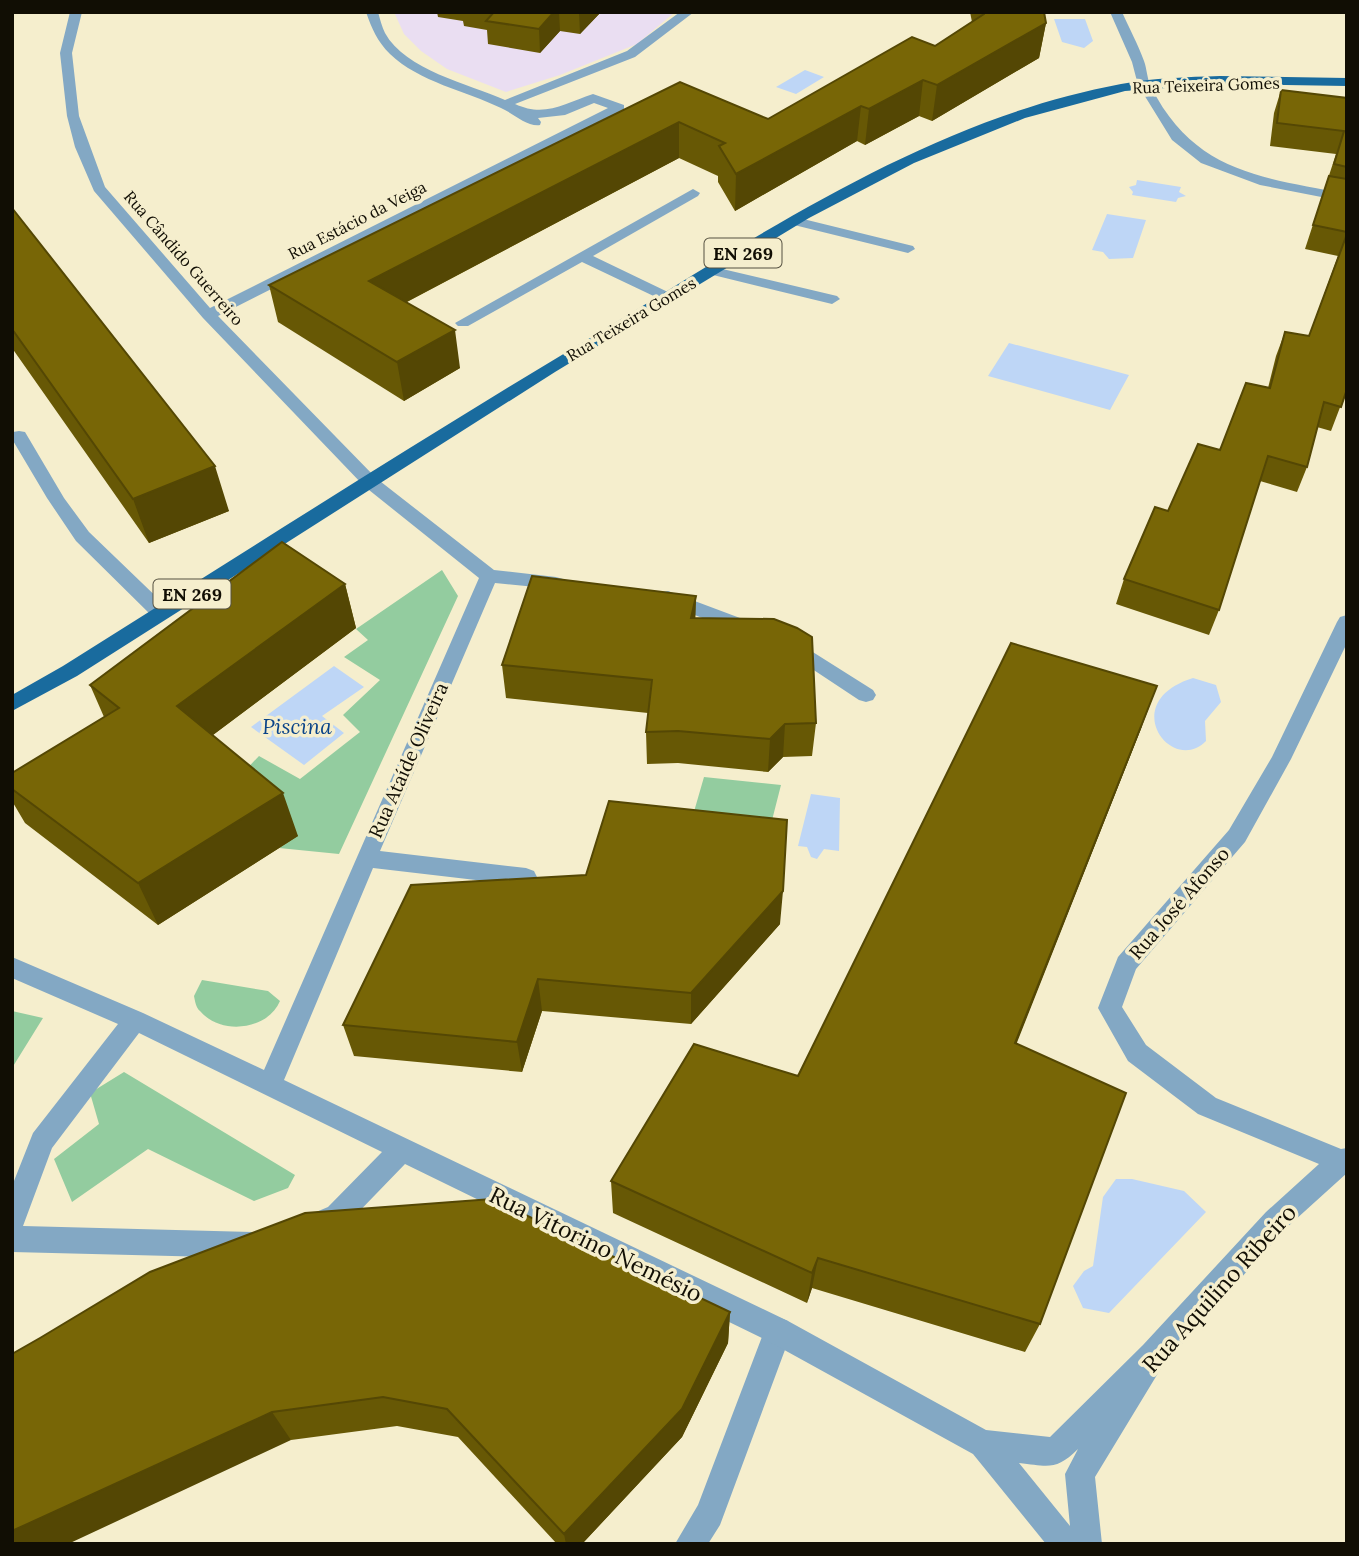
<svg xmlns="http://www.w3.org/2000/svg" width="1359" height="1556" viewBox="0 0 1359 1556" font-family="Lora,serif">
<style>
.education{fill:#eadef2}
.green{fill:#93cc9f}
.water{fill:#bed6f6}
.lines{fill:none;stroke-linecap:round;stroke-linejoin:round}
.lane{fill:#83a8c4;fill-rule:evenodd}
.street{fill:#83a8c4;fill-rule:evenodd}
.primary{fill:#196b9e;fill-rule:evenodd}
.wall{fill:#675805}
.shaded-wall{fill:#544704}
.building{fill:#786606;stroke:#544704;stroke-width:2}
.labels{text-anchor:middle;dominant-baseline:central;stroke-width:7;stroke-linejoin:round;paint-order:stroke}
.far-street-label{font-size:16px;fill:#110e04;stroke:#f5eecd}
.shield{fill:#f5eecd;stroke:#555140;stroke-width:2}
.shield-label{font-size:18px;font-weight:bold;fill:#110e04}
.street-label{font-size:19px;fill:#110e04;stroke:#f5eecd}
.water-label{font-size:21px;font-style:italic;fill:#094388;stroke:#f5eecd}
.near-street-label{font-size:23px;fill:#110e04;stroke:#f5eecd}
</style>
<rect width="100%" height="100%" fill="#f5eecd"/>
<path class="education" d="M394 12H675L637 44 560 75 506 92 447 69 421 51 404 34Z"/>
<path class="green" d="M442 570 458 596 339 854 279 848 297 836 234 782 259 756 300 779 360 732 343 715 380 680 344 657 368 640 356 629Z
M704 777 781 785 769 832 691 822Z
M202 980 268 991 280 1001C268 1030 221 1036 200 1011 196 1008 195 1001 194 996Z
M12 1011 43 1018 12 1068Z
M124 1072 295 1175 288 1188 254 1201 148 1149 72 1202 54 1159 99 1124 90 1093Z"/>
<path class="water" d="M1054 19H1085L1093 41 1084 48 1062 42Z
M805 70 824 77 796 94 776 87Z
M1137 180 1181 187 1179 192 1186 196 1178 198 1176 202 1132 195 1133 192 1129 187 1136 185Z
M1107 214 1146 220 1133 258 1109 259 1103 252 1092 250Z
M1009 343 1129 375 1110 410 988 376Z
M334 666 364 687 322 716 344 733 304 765 251 727Z
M1193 678 1216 685 1221 702 1205 721 1206 741C1172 776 1116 702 1193 678Z
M811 794 840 798 839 851 824 849 817 859 811 857 807 847 798 846Z
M1116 1179H1132L1184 1191 1206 1212 1109 1313 1083 1308 1073 1286 1084 1271 1093 1266 1103 1197Z"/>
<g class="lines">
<path class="lane" d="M693 189 700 193 698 196 593 256 672 294 675 297 672 300H662L582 262 468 326H458L455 323Z
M795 217 913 246 915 249 908 253 790 224 788 221Z
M714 267 837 296 840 299 832 304 709 274 707 271 709 268Z
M778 1317 788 1321 792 1331 720 1525 708 1544H675L698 1505 768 1321Z"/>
<path class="street" d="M70 12H82L72 53 79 116 105 187 210 308 608 108 594 103 565 115 538 118 541 122 540 125C527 127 513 113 501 108 466 91 419 82 390 54 377 41 372 29 366 12H378C380 19 382 27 385 33 405 70 469 84 505 100L627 51 680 12H694L635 57 515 104C545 118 565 103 593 94L624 105V111L218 316 376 478 494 570 556 577 563 579 565 583 563 587 556 589 495 583 380 851 526 868 534 871 537 877 534 883 526 886 373 868 284 1080 788 1321 986 1430 1050 1437 1143 1345 1266 1212 1319 1164 1198 1114 1128 1061 1098 1008 1118 957 1229 830 1272 757 1337 622 1340 617 1347 615V643L1291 759 1245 842 1136 969 1122 1007 1146 1045 1216 1098 1341 1149 1347 1148V1173L1284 1230 1163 1365 1095 1477 1102 1544H1046L973 1454 768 1341 405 1164 346 1225 318 1237 309 1233 305 1224 309 1215 328 1207 382 1152 139 1033 52 1148 23 1226 252 1232 261 1236 265 1245 261 1254 252 1258 12 1252V1186L33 1133 118 1024 12 978V957L143 1013 264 1070 479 578 364 486 203 318 94 191 75 147 67 116 60 53ZM1078 1449 1065 1474 1070 1526 1019 1463C1048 1466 1056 1471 1078 1449Z
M1110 12H1122C1129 28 1138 44 1144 61 1147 69 1147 79 1151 87 1195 173 1261 177 1347 194V202L1260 185 1201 163 1172 140 1138 85 1132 62Z
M19 431 25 432 64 498 89 532 168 608 170 613 168 618H154L76 541 47 498 12 439 13 432Z
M668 591 756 624 759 629 756 634 749 636 661 602 659 597 661 592Z
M789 637 873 690 876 695 873 700 866 702 859 700 782 649 779 644 782 639Z"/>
<path class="primary" d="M1220 76 1347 78V86L1220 84 1125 91 1025 118 914 163 809 218 555 372 77 676 12 711V695L63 666C240 555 416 442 595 335 760 235 928 120 1121 84 1154 78 1187 77 1220 76Z"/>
</g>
<path class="wall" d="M437 12H601L580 34 560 31 540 53 488 44 487 30 464 26 463 21 438 17Z
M970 12H1044L1046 23 1039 58 932 121 919 116 865 145 857 141 735 211 718 182V176L679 158 407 302 460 368 404 401 278 322 269 285 680 82 768 119 935 46 972 22Z
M1281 90 1347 98V389L1331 431 1317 427 1307 467 1297 492 1260 481 1219 610 1209 635 1116 604 1124 579 1168 511 1220 450 1268 388 1276 356 1285 332 1309 336 1338 256 1305 249 1336 154 1270 146 1274 113Z
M12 208 229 511 149 543 12 348Z
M345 584 356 628 213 735 298 836 158 925 25 823 12 801V773L104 717 90 685Z
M696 596 695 618 816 723 812 756 783 757 768 772 678 763 647 764 646 732 648 713 506 698 502 665Z
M1142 726 1016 1043 1040 1324 1025 1352 812 1288 807 1303 613 1213 611 1181 798 1076Z
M411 885 780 924 691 1024 542 1011 522 1072 354 1056 343 1025Z
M730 1312 728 1343 682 1437 582 1544H557L458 1437 397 1426 291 1440 12 1354Z"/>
<path class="shaded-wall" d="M554 12H559L560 31 540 53 539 29Z
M579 12H601L580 34Z
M1046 23 1039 58 932 121 937 85Z
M923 80 919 116 865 145 869 109Z
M861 106 857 141 735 211 736 174Z
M679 122V158L376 318 369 281Z
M455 330 460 368 404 401 397 362Z
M215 466 229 511 149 543 133 499Z
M345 584 356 628 194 749 177 706Z
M696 596 695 630 691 618Z
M1157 686 1142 726 1003 1078 1015 1043Z
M785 724 783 757 768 772 770 739Z
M283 793 298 836 158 925 138 883Z
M783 891 780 924 691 1024V993Z
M538 979 542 1011 522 1072 517 1042Z
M818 1258 812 1288 807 1303 812 1273Z
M730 1312 728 1343 682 1437 582 1544H566L564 1534Z
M272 1412 291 1440 68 1544H12V1531Z"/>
<path class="building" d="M494 12H554L539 29 486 21Z
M984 12H1044L1046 23 937 85 923 80 869 109 861 106 736 174 719 146 725 143 679 122 369 281 455 330 397 362 269 285 680 82 768 119 912 37 935 46 984 14Z
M1281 90 1347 98V167L1334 164 1344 131 1277 123Z
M1329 176 1347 179V232L1313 225Z
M12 208 215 466 133 499 12 329Z
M1347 234V389L1341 407 1324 402 1307 467 1268 456 1219 610 1124 579 1155 507 1168 511 1198 444 1220 450 1246 383 1270 388 1285 332 1309 336Z
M282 542 345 584 177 706 283 793 138 883 12 789V773L119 708 90 685Z
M532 576 696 596 691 618 774 619 797 628 812 637 816 723 785 724 770 739 678 731 646 732 652 680 502 665Z
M1011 643 1157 686 1015 1043 1126 1093 1040 1324 818 1258 812 1273 611 1181 694 1044 798 1076Z
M609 801 787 820 783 891 691 993 538 979 517 1042 343 1025 411 885 586 875Z
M492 1199 730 1312 682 1409 564 1534 447 1409 383 1397 272 1412 12 1531V1354L40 1338 150 1272 305 1213Z"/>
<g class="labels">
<g class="far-street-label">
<text transform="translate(1206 85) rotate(-2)">Rua Teixeira Gomes</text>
<text transform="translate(357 220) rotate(-27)">Rua Estácio da Veiga</text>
<text transform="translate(184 258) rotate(49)">Rua Cândido Guerreiro</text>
<text transform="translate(631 319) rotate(-31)">Rua Teixeira Gomes</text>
</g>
<g class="shield">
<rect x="704.5" y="238.5" width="77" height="29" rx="5"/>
<rect x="153.5" y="579.5" width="77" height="29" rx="5"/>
</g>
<g class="shield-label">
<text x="743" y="253">EN 269</text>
<text x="192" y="594">EN 269</text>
</g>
<g class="street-label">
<text transform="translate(408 760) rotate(-66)">Rua Ataíde Oliveira</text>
<text transform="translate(1179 903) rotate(-49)">Rua José Afonso</text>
</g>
<g class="water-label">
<text x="297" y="726">Piscina</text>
</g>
<g class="near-street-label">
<text transform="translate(596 1244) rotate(26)">Rua Vitorino Nemésio</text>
<text transform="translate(1219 1288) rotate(-48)">Rua Aquilino Ribeiro</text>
</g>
</g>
<rect width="1359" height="1556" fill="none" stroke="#110e04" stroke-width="28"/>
</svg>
